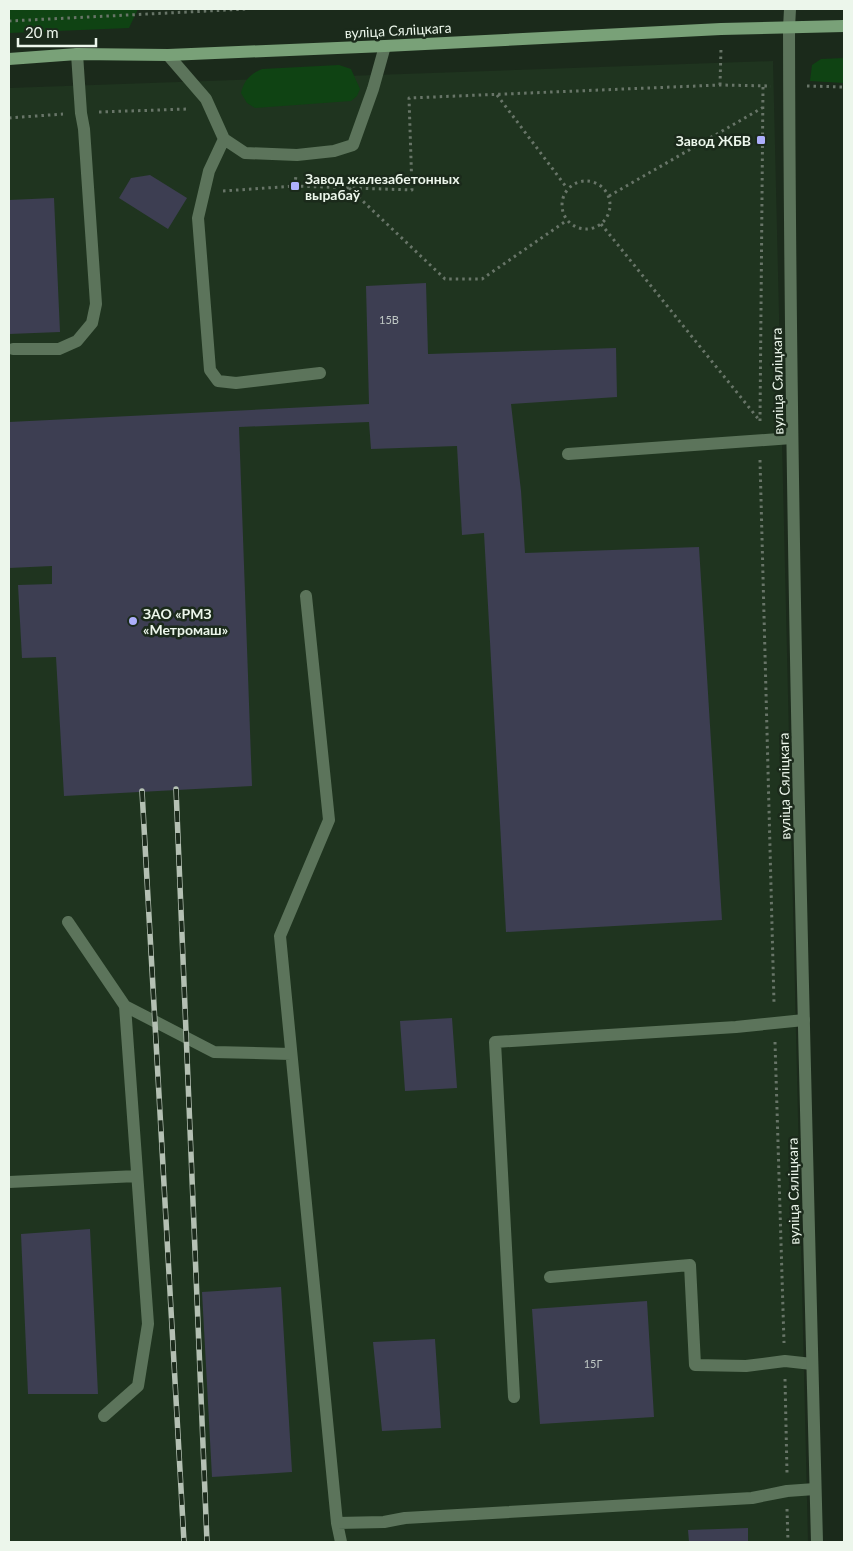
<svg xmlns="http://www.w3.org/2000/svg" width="853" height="1551" viewBox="0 0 853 1551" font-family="Lato,sans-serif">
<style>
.built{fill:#1f341f}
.green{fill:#0f4313}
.building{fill:#3d3e52}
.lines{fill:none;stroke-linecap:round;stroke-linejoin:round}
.path{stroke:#687568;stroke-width:3;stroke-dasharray:2.5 4;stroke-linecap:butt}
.lane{stroke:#5c745b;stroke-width:12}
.street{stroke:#5c745b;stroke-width:12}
.secondary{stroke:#79a178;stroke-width:12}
.rail-casing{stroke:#b4c0b3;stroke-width:5.5}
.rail{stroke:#1b2a1b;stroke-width:4;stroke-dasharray:11;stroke-linecap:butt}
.poi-dot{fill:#adaffb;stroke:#1b2a1b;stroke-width:2}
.labels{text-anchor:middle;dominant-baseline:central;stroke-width:5;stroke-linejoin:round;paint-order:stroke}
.number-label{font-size:11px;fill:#c0c8c5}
.street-label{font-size:14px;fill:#ecf6eb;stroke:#1b2a1b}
.poi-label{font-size:14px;font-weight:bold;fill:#ecf6eb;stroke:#1b2a1b;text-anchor:start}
</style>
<rect width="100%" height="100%" fill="#1b2a1b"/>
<path class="built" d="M773 61 808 1542H9V88Z"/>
<path class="green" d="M9 9H138L129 28 9 33Z
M844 58V83L810 81 812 65 821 59Z
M339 65 351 69 360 89 357 96 351 101 255 108 247 103 241 93C244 80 250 74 262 69Z"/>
<path class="building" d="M150 175 187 198 168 229 119 198 131 178Z
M54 198 60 332 9 334V200Z
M426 283 428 354 616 348 617 397 511 404 521 491 525 553 699 547 722 920 506 932 484 533 462 535 457 446 371 449 369 422 239 427 252 786 64 796 56 657 22 658 18 585 52 584V566L9 568V422L369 404 366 286Z
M452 1018 457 1088 405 1091 400 1021Z
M90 1229 98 1394H28L21 1234Z
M281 1287 292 1472 212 1477 202 1292Z
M647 1301 654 1417 540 1424 532 1309Z
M435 1339 441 1428 382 1431 373 1342Z
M748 1528V1542H689L688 1530Z"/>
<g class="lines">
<path class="path" d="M9 21 247 9
M720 85 721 48
M807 86 844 87
M497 95 567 188
M99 112 188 109
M9 118 63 114
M562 205a24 24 0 1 1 48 0a24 24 0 1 1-48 0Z
M295 186 296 174
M349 188 445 279H482L566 221
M223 191 295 186 412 190 409 98 720 85 771 86
M609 196 762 108
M601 224 760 421
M760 421 763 86
M760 460 774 1003
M775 1042 784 1343
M785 1379 787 1473
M787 1509 788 1542"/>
<path class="lane" d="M789 28 790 9
M168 55 206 99 224 139 245 153 297 155 334 151 353 145 373 89 385 46
M224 139 209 171 198 218 210 370 218 381 236 383 320 373
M13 349H59L77 341 92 323 96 304 84 129 81 113 77 54
M568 454 792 438
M306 596 329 820 280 936 337 1523
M68 922 125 1006 214 1052 291 1054
M9 1182 137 1176
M550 1277 690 1265 695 1365 746 1366 785 1361 812 1364
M514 1397 495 1042 736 1027 804 1020
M104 1416 138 1386 148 1324 125 1006
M341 1542 337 1523 384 1522 405 1518 752 1498 787 1491 815 1489"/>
<path class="street" d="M789 28C790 533 804 1038 817 1542"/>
<path class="secondary" d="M9 59 77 54 168 55 385 46 721 29 844 26"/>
<g class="rail-casing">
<path id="rail" d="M176 789 207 1542
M142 791 184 1542"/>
</g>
<use href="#rail" class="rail"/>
</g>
<g class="poi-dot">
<rect x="756" y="135" width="10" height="10" rx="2.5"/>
<rect x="290" y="181" width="10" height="10" rx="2.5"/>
<circle cx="133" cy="621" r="5"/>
</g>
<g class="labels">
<g class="number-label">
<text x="389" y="319">15В</text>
<text x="593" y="1363">15Г</text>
</g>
<g class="street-label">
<text transform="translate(398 30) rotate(-3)">вуліца Сяліцкага</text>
<text transform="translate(777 381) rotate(-91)">вуліца Сяліцкага</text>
<text transform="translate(784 786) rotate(-91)">вуліца Сяліцкага</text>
<text transform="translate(793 1191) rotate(-91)">вуліца Сяліцкага</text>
</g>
<g class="poi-label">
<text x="751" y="140" text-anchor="end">Завод ЖБВ</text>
<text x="305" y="178">Завод жалезабетонных<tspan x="305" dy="16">вырабаў</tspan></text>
<text x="143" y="613">ЗАО «РМЗ<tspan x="143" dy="16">«Метромаш»</tspan></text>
</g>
</g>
<rect width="853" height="1551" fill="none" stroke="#ecf6eb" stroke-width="20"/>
<path d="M18 38v8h78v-8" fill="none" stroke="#ecf6eb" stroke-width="2.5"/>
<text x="25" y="38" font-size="15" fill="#ecf6eb" stroke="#1b2a1b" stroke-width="4" paint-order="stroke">20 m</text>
</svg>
